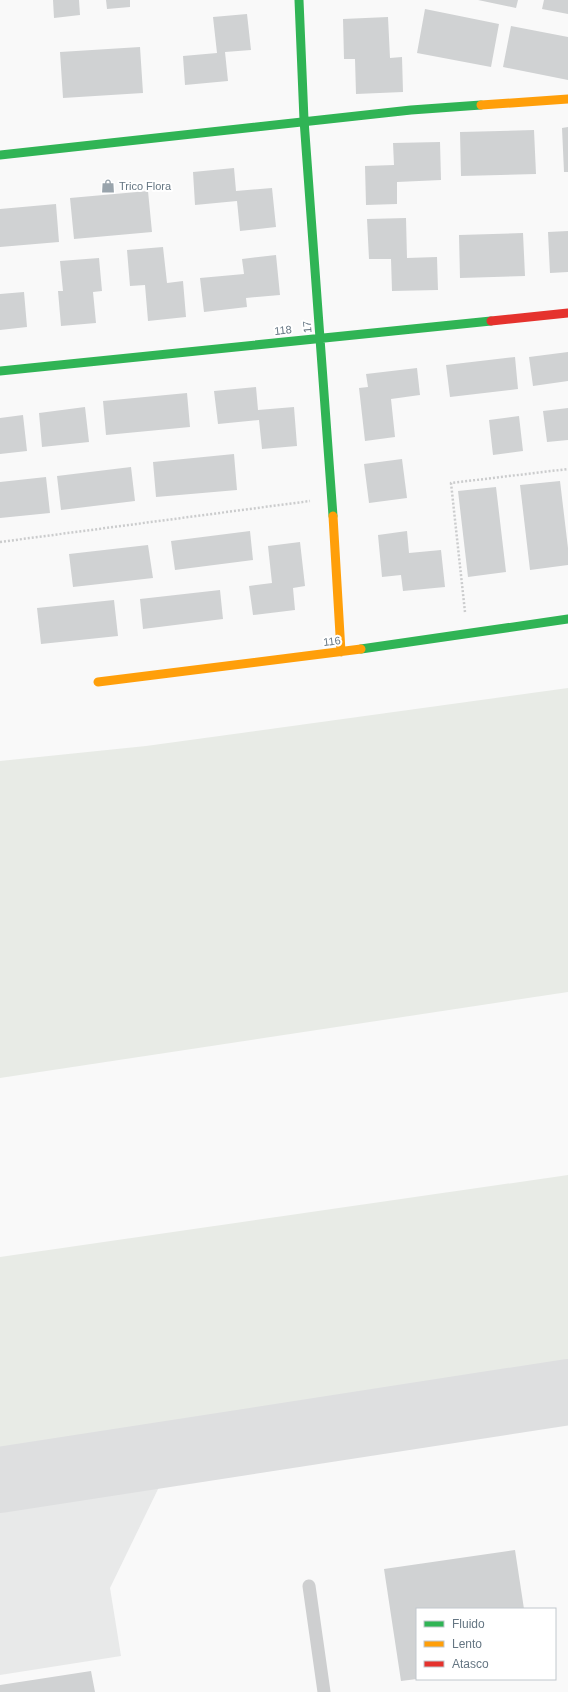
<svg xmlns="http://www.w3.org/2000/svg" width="568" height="1692" viewBox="0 0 568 1692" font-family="Arial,sans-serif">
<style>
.built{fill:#e8e9e9}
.green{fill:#e8ebe6}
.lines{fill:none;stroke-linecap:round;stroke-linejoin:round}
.taxiway{stroke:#dedfe0;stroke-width:66}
.building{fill:#d0d2d3}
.path{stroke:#cbcccd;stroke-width:2.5;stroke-dasharray:2 2;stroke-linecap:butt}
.lane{stroke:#cecfd0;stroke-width:13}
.fast{stroke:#30b455;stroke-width:9}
.slow{stroke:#ff9f0a;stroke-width:9}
.jam{stroke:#e5322d;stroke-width:9}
.labels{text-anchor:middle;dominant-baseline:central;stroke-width:4;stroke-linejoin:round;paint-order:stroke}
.poi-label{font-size:11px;fill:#657683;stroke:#fff;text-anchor:start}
.street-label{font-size:11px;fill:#657683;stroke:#fff}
</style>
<rect width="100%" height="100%" fill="#f9f9f9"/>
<path class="built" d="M176 1452 110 1588 121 1656 0 1675V1480Z"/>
<path class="green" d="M568 688V992L0 1078V761L146 746Z
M568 1175V1379L479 1393 0 1460V1257Z"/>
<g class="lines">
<path class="taxiway" d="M0 1480 568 1392"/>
</g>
<path class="building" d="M53 0H79L80 15 54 18Z
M106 0H130V7L107 9Z
M478 0H518L516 8Z
M544 0H568V14L542 9Z
M425 9 499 24 491 67 417 53Z
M247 14 251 50 225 52 228 81 185 85 183 56 217 53 213 17Z
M388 17 390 58 402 57 403 92 356 94 355 59H344L343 19Z
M511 26 568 37V80L503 67Z
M140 47 143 93 63 98 60 52Z
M568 127V172H564L562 128Z
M534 130 536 174 461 176 460 132Z
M440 142 441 180 397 182V204L366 205 365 166 394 165 393 143Z
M234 168 236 191 272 188 276 227 240 231 237 201 195 205 193 172Z
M148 191 152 232 74 239 70 198Z
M56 204 59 242 0 247V209Z
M406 218 407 258 437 257 438 290 392 291 391 259H369L367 219Z
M568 231V272L550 273 548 232Z
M523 233 525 276 460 278 459 235Z
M163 247 167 283 183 281 186 317 148 321 145 285 130 286 127 250Z
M276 255 280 295 246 298 247 307 204 312 200 278 244 274 242 259Z
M99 258 102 291 93 292 96 323 61 326 58 291H63L60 261Z
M24 292 27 327 0 330V294Z
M568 352V381L533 386 529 357Z
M515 357 518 389 450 397 446 365Z
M417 368 420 395 391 399 395 437 365 441 359 388 368 387 366 374Z
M256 387 258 410 294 407 297 446 262 449 259 420 218 424 214 391Z
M187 393 190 427 106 435 103 401Z
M85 407 89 442 42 447 39 413Z
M568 408V440L547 442 543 411Z
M23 415 27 451 0 454V418Z
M519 416 523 451 493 455 489 420Z
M234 454 237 490 156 497 153 462Z
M402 459 407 498 369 503 364 464Z
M131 467 135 501 61 510 57 476Z
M46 477 50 513 0 518V482Z
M560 481 568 548V565L530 570 520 485Z
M496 487 506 572 468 577 458 491Z
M250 531 253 560 175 570 171 541Z
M407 531 409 553 441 550 445 587 403 591 401 575 382 577 378 535Z
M300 542 305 586 293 588 295 610 253 615 249 586 272 583 268 546Z
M148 545 153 578 73 587 69 554Z
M220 590 223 619 143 629 140 599Z
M114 600 118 636 41 644 37 608Z
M515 1550 524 1609H417V1679L401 1681 384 1569Z
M91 1671 95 1692H0V1685Z"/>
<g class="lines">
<path class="path" d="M0 542 310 501
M465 612 451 483 568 469"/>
<path class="lane" d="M309 1586 324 1692"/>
<path class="fast" d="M299 0 304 120 333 516
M0 155 411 110 481 105
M0 371 491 321
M361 649 568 619"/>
<path class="slow" d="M481 105 568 99
M333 516 341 652
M98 682 361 649"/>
<path class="jam" d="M491 321 568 313"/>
</g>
<defs>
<g id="shop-bare" transform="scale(1.08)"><path d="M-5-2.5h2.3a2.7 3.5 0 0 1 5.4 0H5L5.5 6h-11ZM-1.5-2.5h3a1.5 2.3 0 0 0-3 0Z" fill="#99a4ac" stroke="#fff" stroke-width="2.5" paint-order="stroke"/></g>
</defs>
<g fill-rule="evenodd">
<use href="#shop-bare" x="108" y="186"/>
</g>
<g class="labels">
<g class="poi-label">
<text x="119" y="186">Trico Flora</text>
</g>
<g class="street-label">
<text transform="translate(307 327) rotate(-94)">17</text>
<text transform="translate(283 330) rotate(-6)">118</text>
<text transform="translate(332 641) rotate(-7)">116</text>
</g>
</g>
<rect x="416" y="1608" width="140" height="72" fill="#ffffff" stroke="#c1c8cd"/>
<rect x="424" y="1621" width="20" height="6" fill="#30b455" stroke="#c1c8cd"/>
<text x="452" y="1628" font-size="12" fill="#657683">Fluido</text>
<rect x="424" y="1641" width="20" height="6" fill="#ff9f0a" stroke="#c1c8cd"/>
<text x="452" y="1648" font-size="12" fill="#657683">Lento</text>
<rect x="424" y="1661" width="20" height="6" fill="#e5322d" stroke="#c1c8cd"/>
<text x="452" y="1668" font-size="12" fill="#657683">Atasco</text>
</svg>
